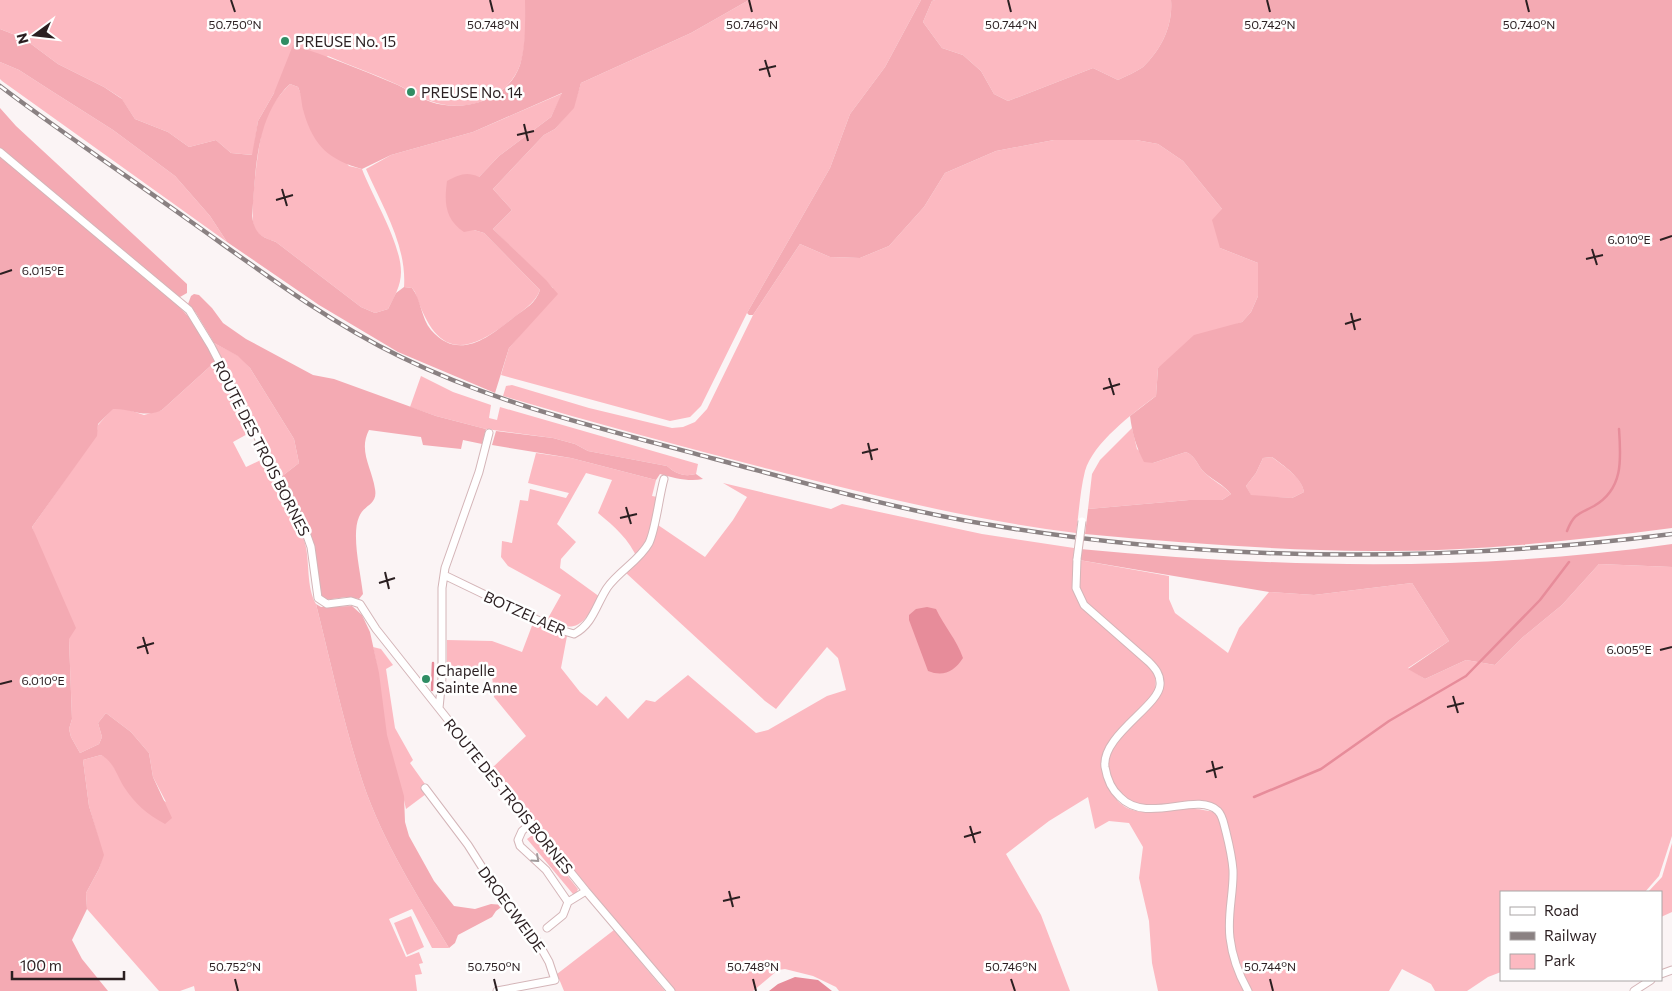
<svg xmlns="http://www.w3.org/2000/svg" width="1672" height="991" viewBox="0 0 1672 991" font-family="Commissioner,sans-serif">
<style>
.green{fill:#fcb9c1}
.forest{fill:#f4aab3;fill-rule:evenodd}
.water{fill:#e78c9a}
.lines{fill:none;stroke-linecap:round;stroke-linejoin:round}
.stream{stroke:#e78c9a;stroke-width:2.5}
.street-casing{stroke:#d4b5b8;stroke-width:9}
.street{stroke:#fff;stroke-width:7}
.rail-casing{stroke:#8a8182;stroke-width:4.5}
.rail{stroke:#fff;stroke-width:2.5;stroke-dasharray:8;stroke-linecap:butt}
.street-bridge-casing{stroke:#d4b5b8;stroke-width:9;stroke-linecap:butt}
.street-bridge{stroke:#fff;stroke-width:7}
.oneway{stroke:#a09a9b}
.ticks{fill:none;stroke:#2b1f21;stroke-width:2}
.poi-dot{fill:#308d64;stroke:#fff;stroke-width:2}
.labels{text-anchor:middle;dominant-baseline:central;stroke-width:5;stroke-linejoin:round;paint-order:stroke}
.poi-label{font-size:15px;fill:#2b1f21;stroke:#fff;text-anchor:start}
.street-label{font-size:15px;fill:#2b1f21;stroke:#fff}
.ticks-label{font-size:12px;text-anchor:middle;fill:#2b1f21;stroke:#fff;stroke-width:5;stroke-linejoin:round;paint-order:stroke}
</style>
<rect width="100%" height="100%" fill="#fbf4f5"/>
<path class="green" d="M0 0H525C525 21 527 45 520 65 507 100 464 114 430 101 418 97 407 89 396 84 374 74 351 66 328 56L274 93 258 121 253 155 231 153 216 140 189 147 168 132 135 119 121 98 104 87 58 64 23 38 0 29Z
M749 0H921L885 67 850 114 830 168 747 313 701 406 690 417 670 421 501 375 509 348 544 307 553 288 493 229 512 210 493 189 544 135 555 129 573 108 581 83 691 33Z
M935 0H1171C1173 25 1162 49 1143 67 1136 72 1126 76 1118 80L1093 68 1008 101 994 94 981 71 963 55 942 48 923 22 932 1Z
M0 62 19 70 50 90 113 130 175 176 210 216 227 242 2 81 0 79Z
M290 84 298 87 302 97 304 112 349 166 362 169C373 198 401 243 401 272 401 286 394 297 388 309L375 313 361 307 276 242C268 239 257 236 254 227 249 213 259 139 264 123 268 109 280 94 290 84Z
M563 93 551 117 499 156 479 177 474 230 484 233 540 290C535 304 520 312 508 322 459 361 434 350 415 292L412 288 404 287C407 245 382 206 366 169L391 155 473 132Z
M1054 140H1136L1158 144 1183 161 1222 209 1220 248 1258 263V296L1251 312 1242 322 1223 329 1158 368 1156 396C1133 413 1093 443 1085 471 1080 491 1079 513 1076 533 972 520 871 495 769 469 680 446 591 422 503 396L506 386 512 385 589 408 672 428 683 427 695 422 707 409 753 315 800 244 830 257 860 258 889 246 924 207 945 173 996 151Z
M214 343 239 356 250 368 294 439 299 463 281 477Z
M216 361 251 432 233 442 246 467 265 458C279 486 297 513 305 543 310 562 306 587 316 604 331 664 344 725 363 783 383 842 417 895 449 948H432L412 909 389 919 406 957 419 952 423 963 419 964 422 974 415 975 417 991H195L194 986 180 991H159L87 909 86 893 99 869 103 855 89 806 83 760 101 755 109 759 115 769 166 802 153 777 149 753 131 732 106 713 98 723 102 737 99 744 80 753 71 737 69 729 72 719 69 639 32 527 96 436 98 425 113 408H123L144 415 162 410Z
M421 376 453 392 491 405 489 418 497 420 500 407 698 464 696 474C684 477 676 474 667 466L588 451 575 444 553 438 486 429 436 416 410 407Z
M1132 428 1137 449 1153 463 1186 452C1197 457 1197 466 1205 473 1213 481 1223 485 1231 494L1222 500H1189L1088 509 1092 474 1100 460Z
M536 453 571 458 656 480 652 496 663 498 658 525 705 557 733 520 747 497 723 483 831 509 842 504 982 534 1074 548 1073 574 1077 599 1150 667 1156 677 1155 692 1117 734 1103 759C1106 769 1108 782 1112 792 1128 825 1169 807 1195 809 1201 809 1208 811 1214 812L1221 822 1231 870 1226 913 1227 939 1245 991H1158L1152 963 1149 921 1139 878 1143 847 1129 823 1109 821 1095 829 1088 797 1049 821 1006 854 1041 915 1070 991H839L836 987 813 976 785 969 778 970 753 991H675L531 819 492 768 526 736 494 697 492 675 447 674V640L492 641 522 652 533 623 567 636 561 668 580 692 597 706 606 696 628 719 646 700 655 702 688 675 756 733 768 730 827 696 846 690 838 658 827 647 776 709 765 701 626 573 638 560C629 539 615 527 598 513L612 480 586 473 557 524 576 542 561 559 560 568 600 597C583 623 579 635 547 620L561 595 508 566 501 557 502 541 512 543 520 500 528 501 530 489 566 498 569 493 528 483Z
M1272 457C1283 466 1302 477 1304 492L1292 498 1251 496 1246 486 1256 473 1263 458Z
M1079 560 1169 576V599L1175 613 1228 653 1239 628 1269 592 1314 595 1412 583 1449 641 1408 668 1425 679 1466 660 1495 665 1523 637 1562 605 1599 564 1672 567V836L1659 876 1645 892H1501V972L1488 977 1467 991H1435L1431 984 1402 969 1389 991H1250C1243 974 1233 955 1231 937 1229 901 1245 832 1216 807 1183 807 1129 818 1112 781 1090 732 1173 712 1162 675L1085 604 1078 588Z
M373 647 381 649 393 665 386 669 395 728 413 760 410 763 430 791 406 809C401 783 391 760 386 734 381 705 380 676 373 647Z
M534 834 578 889 576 894H573L527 839Z
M1672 843V912L1661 917V892H1648L1662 877Z
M411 916 424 947 407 955 394 923Z
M614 930 665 991H564L557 974Z"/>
<path class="forest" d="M525 0H749L691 33 581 83 574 108 555 129 544 135 493 189 512 210 493 229 546 280 558 294 509 348 495 393 398 352 319 305 227 242 210 216 175 176 113 130 50 90 19 70 0 62V29L23 38 58 64 104 87 122 99 135 119 168 132 189 147 216 140 231 153 252 155 258 121 274 93 293 45C327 56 360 69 393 83 406 88 418 97 431 102 464 113 508 100 520 65 526 45 525 21 525 0ZM290 84 298 87C302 96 301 104 304 113 314 147 330 160 362 169L391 155 473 132 562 93 551 117 499 156 479 177C466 171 459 175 447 181 444 203 445 219 464 232L474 230 484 233 540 290C536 303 525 309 514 317 489 337 459 362 431 330 421 318 421 299 412 288L404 287 396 293 388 309 375 313 361 307 276 242C260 236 255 234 252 216 256 172 255 116 290 84Z
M921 0H935L932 1 923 22 942 48 963 55 981 71 994 94 1008 101 1093 68 1118 80C1126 76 1136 72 1143 67 1162 49 1173 25 1171 0H1672V528C1572 541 1472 552 1371 551 1275 550 1180 543 1085 534L1088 509 1189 500H1222L1231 494C1223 484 1214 481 1205 473 1197 466 1197 457 1186 452L1153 463 1144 462C1136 447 1132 432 1130 416L1156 396 1158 368 1194 335 1242 322 1251 312 1258 296V263L1220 248 1212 220 1222 209 1183 161 1158 144 1136 140H1054L996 151 945 173 924 207 889 246 860 258 830 257 800 244 753 315H749L747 313 830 168 850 114 885 67ZM1272 457C1283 465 1302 478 1304 492L1292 498 1251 495 1246 486 1256 473 1263 458Z
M0 108 16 126 187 284V293L180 297 176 303 197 326 216 361 162 410C144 419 131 408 113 409L98 424 97 436 32 527 76 628 69 639 72 719 69 729 71 737 80 753 99 744 102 737 98 723 106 713 131 732 149 753 153 777 172 818 165 824C147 814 135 804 124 787 116 774 114 762 101 755L83 760 89 806 104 855 99 869 86 893 87 909 72 940 82 959 108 991H0Z
M194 294 199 295 212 308 223 323 246 339 313 375 334 379 436 416 486 429 482 444 463 440 461 449 423 445 421 437 369 430C358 451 372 468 375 489 378 505 364 504 359 517 351 535 361 574 363 594L359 599 347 597 325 600 322 598 316 563 281 477 299 463 294 439 250 368 238 356 214 343 196 313 188 304 191 296Z
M496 431 553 438 575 444 588 451 667 466C676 474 684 477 696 474L703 479C689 482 674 478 660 474L656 480 571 458 492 445Z
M1672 544V567L1599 564 1562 605 1523 637 1495 665 1466 660 1425 679 1408 669 1449 641 1412 583 1314 595 1269 592 1079 560 1080 549C1277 568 1476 572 1672 544Z
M316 604 321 607 352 606 362 615 370 632 379 673 387 735 404 796 405 822 409 836 434 881 454 906 475 909 491 904 504 905 496 911 492 917 458 935 455 943 449 948C417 895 383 842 363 783 344 725 331 664 316 604Z"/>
<path class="water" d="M927 607 936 609C944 626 957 640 963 658 954 672 943 677 928 671L909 620V615L916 609Z
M795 977 818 980 832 991H769L778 984Z"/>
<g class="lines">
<path class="stream" d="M1567 531C1574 513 1579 514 1594 506 1624 489 1621 458 1619 429
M432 690 433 663
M1254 797 1321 769 1389 721 1466 676 1540 600 1569 562"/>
<g class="street-casing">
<path id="street" d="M0 152 189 310 211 346 304 527 311 547 318 598 327 604 351 601 360 604 376 629 464 740 586 891 671 991
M1077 559 1076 588 1084 605 1149 662C1155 668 1161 675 1160 685 1159 706 1101 736 1105 767 1107 779 1112 790 1120 797 1147 825 1197 791 1218 811 1223 816 1224 825 1226 832 1229 844 1232 857 1233 870 1234 892 1227 914 1230 938 1232 955 1239 975 1248 991
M444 575 554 628 574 634C593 624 596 605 607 588 619 571 639 561 649 543 656 528 659 496 664 479
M439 708 442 678V588L445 568 479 472 489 433
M425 788 468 845 499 894 535 937 549 962 555 980 497 991
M531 823 522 831 518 840 520 846 546 870 568 902 586 891
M547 928 563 915 568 902
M1661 974 1672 970
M1634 991 1651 980"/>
</g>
<use href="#street" class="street"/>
<g class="rail-casing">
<path id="rail" d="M0 86C62 133 127 176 190 221 258 269 325 320 401 357 501 406 608 430 715 459 805 483 894 509 985 524 1213 563 1443 563 1672 534"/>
</g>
<use href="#rail" class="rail"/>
<g class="street-bridge-casing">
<path id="street-bridge" d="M1077 559 1082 521"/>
</g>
<use href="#street-bridge" class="street-bridge"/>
</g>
<defs><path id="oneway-chevron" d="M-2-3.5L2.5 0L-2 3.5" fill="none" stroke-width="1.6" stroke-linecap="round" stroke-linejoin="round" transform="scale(1.25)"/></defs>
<use class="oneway" href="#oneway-chevron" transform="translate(536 859) rotate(42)"/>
<path class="ticks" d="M231 0 235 12M490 0 493 12M749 0 752 12M1008 0 1011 12M1267 0 1270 12M1526 0 1529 12M765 60 770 77M759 70 776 66M524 124 528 141M517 135 534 131M282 189 287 206M276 200 293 195M1660 240 1672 236M1592 249 1597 265M1586 259 1603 255M0 274 12 270M1351 313 1355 330M1345 324 1361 319M1109 378 1114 395M1103 389 1120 384M868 443 872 460M862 453 878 449M626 507 631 524M620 518 637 514M385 572 389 589M379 583 395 578M143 637 148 654M137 648 154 643M1660 650 1672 647M0 684 12 681M1453 696 1458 713M1447 707 1464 703M1212 761 1216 778M1206 772 1223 767M970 826 975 843M964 837 981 832M729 891 733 907M723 901 740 897M235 979 238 991M494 979 497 991M753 979 756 991M1011 979 1015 991M1270 979 1273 991"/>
<g class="poi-dot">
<circle cx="285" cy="41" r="5"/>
<circle cx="411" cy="92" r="5"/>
<circle cx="426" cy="679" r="5"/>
</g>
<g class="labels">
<g class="poi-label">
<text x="295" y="41">PREUSE No. 15</text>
<text x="421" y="92">PREUSE No. 14</text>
<text x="436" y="670">Chapelle<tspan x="436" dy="17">Sainte Anne</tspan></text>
</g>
<g class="street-label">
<text transform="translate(262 448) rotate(63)">ROUTE DES TROIS BORNES</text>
<text transform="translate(525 613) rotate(24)">BOTZELAER</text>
<text transform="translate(509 796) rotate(51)">ROUTE DES TROIS BORNES</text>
<text transform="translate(512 909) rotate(54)">DROEGWEIDE</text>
</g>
</g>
<g class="ticks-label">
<text x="235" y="29">50.750°N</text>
<text x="493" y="29">50.748°N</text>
<text x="752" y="29">50.746°N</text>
<text x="1011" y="29">50.744°N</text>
<text x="1270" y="29">50.742°N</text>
<text x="1529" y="29">50.740°N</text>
<text x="1629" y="244">6.010°E</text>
<text x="43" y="275">6.015°E</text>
<text x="1629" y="654">6.005°E</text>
<text x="43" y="685">6.010°E</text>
<text x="235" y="971">50.752°N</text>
<text x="494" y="971">50.750°N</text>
<text x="753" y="971">50.748°N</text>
<text x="1011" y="971">50.746°N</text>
<text x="1270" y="971">50.744°N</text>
</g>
<rect x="1500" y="891" width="162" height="90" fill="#ffffff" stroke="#aaa5a6"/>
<rect x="1510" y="907" width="25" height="8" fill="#ffffff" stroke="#aaa5a6"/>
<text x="1544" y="916" font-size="15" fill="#2b1f21">Road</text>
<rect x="1510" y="932" width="25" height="8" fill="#8a8182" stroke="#aaa5a6"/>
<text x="1544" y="941" font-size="15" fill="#2b1f21">Railway</text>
<rect x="1510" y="954" width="25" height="15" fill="#fcb9c1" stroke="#aaa5a6"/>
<text x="1544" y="966" font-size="15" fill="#2b1f21">Park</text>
<g transform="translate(35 35) rotate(255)" stroke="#ffffff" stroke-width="4" paint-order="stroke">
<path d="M0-4L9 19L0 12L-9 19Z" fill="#2b1f21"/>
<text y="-8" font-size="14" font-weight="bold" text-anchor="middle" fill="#2b1f21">N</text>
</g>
<path d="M12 971v8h112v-8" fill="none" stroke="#2b1f21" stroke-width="2.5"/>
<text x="20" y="971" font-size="15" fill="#2b1f21" stroke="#ffffff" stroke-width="4" paint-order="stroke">100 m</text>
</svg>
